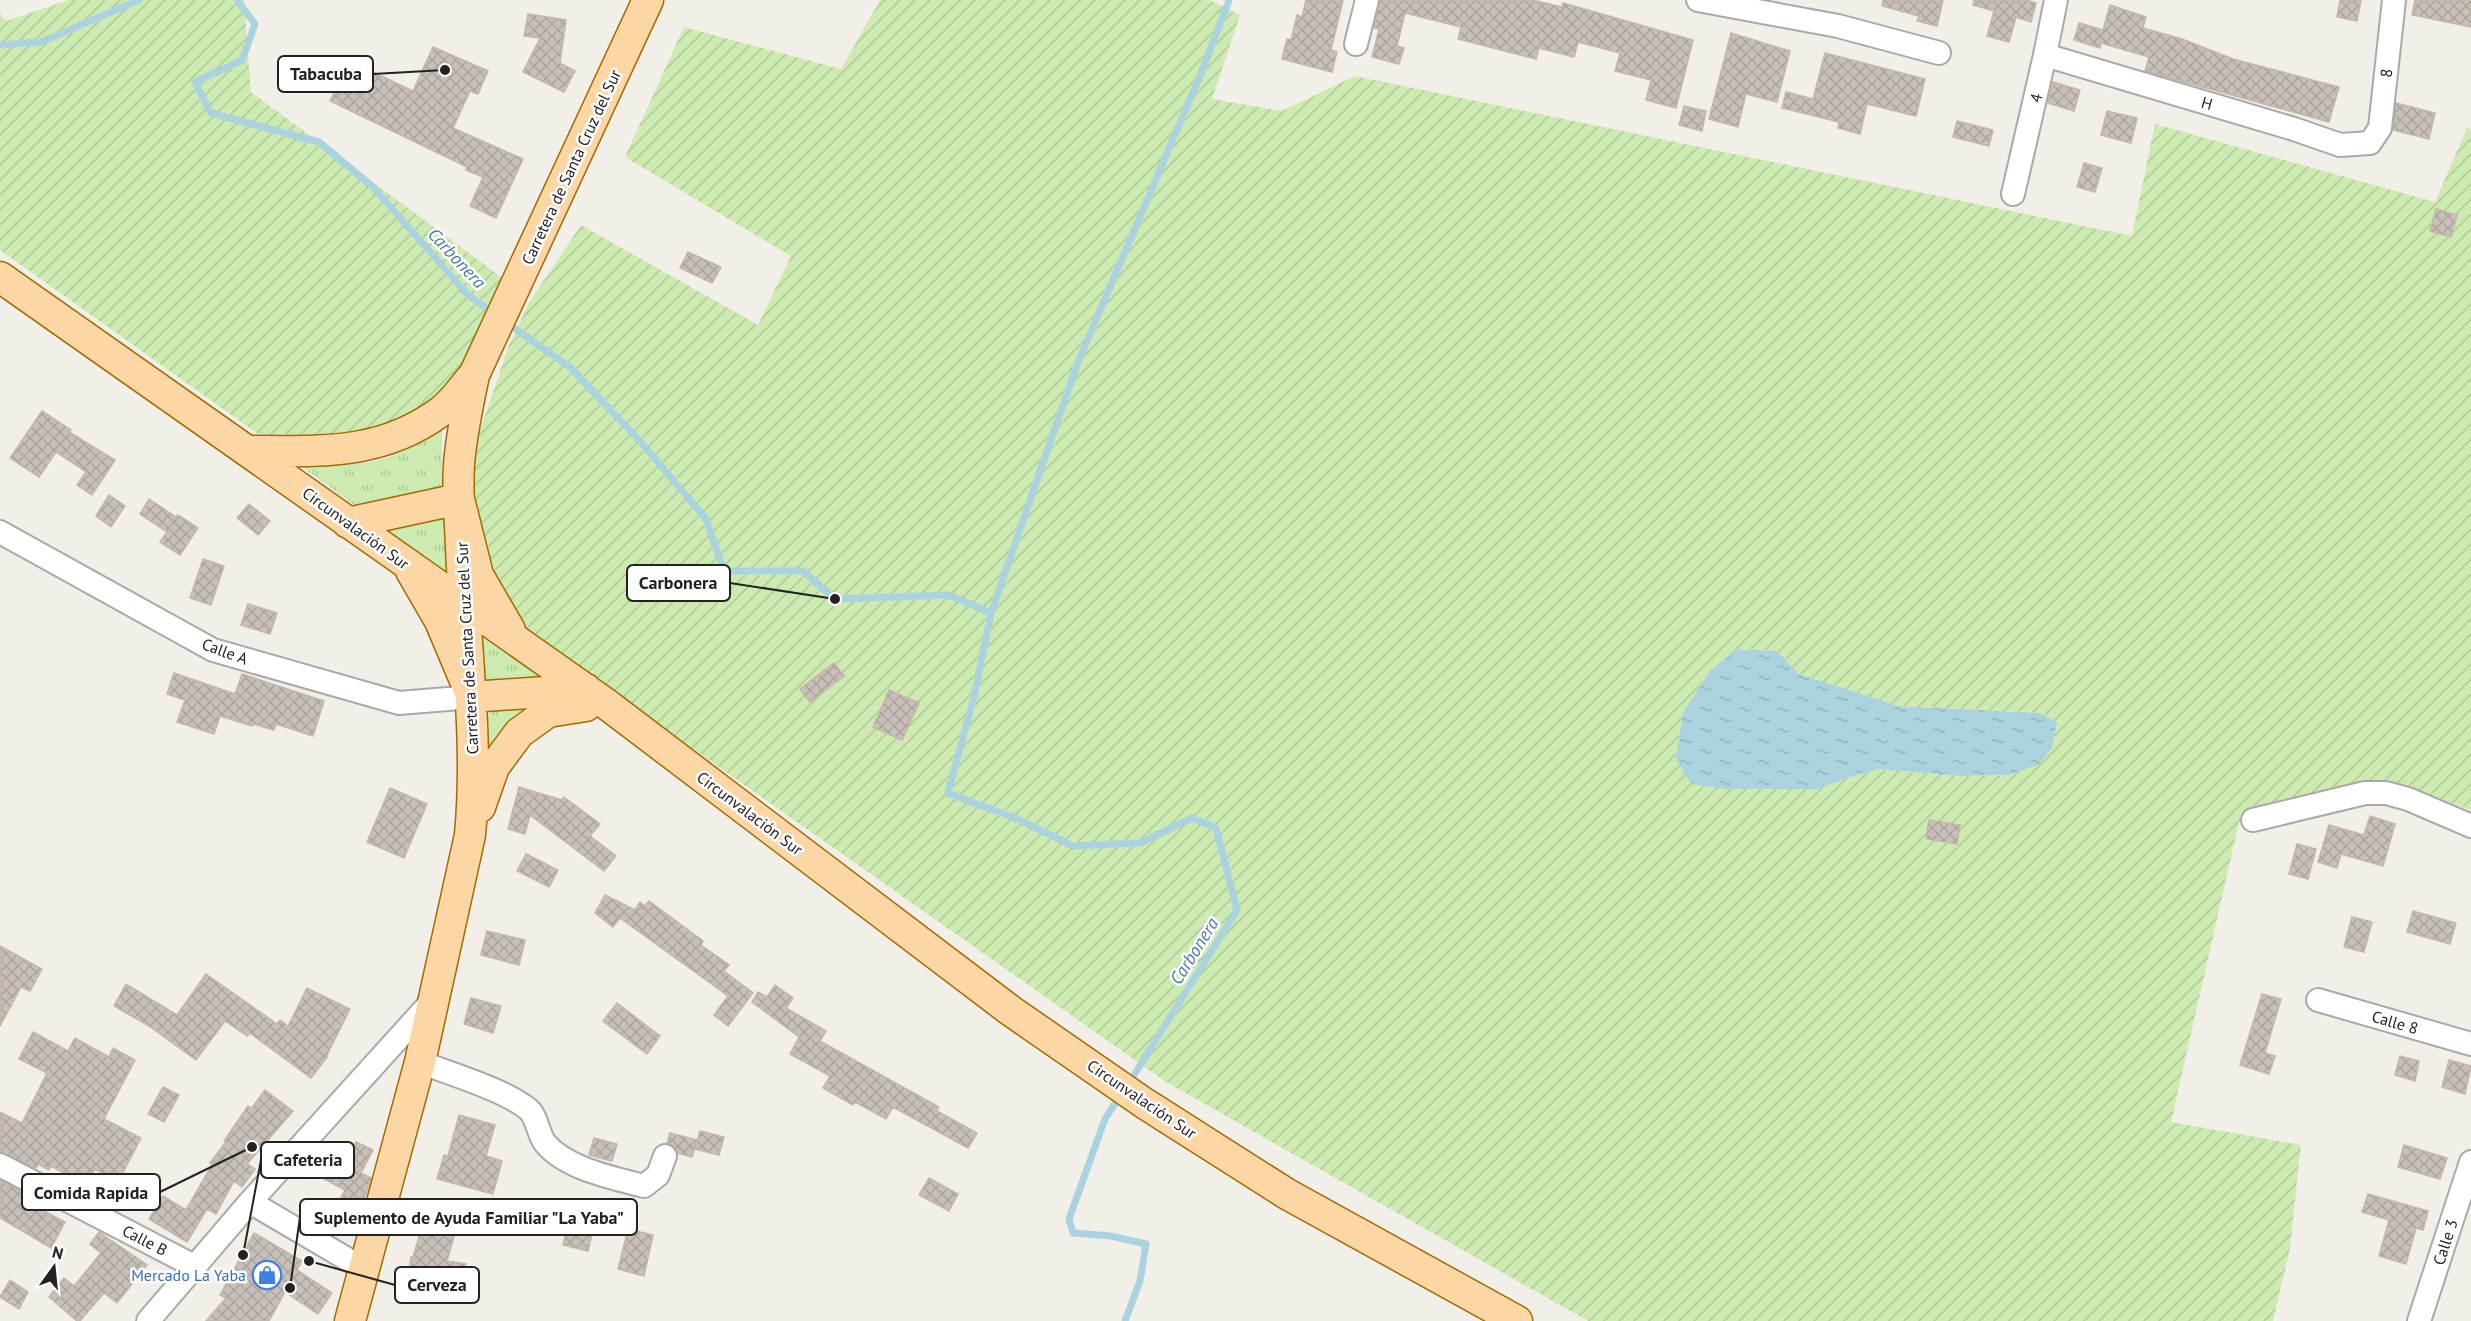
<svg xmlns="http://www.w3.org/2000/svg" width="2471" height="1321" viewBox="0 0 2471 1321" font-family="'PT Sans',sans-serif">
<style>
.grass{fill:url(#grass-tufts)}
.garden{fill:url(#garden-furrows);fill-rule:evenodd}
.water{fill:url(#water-ripples)}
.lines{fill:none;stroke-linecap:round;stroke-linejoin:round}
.stream{stroke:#aad3df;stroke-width:7}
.building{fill:url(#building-cross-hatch);stroke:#c4b6ab;stroke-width:1.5}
.minor-casing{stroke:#a9a9a9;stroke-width:26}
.major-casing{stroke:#a06b00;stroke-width:33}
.minor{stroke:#fff;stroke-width:22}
.major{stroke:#fcd6a4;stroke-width:30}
.labels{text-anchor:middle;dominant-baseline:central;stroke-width:5;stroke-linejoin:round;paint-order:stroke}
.street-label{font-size:16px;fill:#222;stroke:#fff}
.shop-label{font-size:16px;fill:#366cbe;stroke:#fff;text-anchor:end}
.water-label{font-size:18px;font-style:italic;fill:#4a7aab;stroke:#fff}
.leader{fill:none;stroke:#222;stroke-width:2}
.callout-dot{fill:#222;stroke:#fff;stroke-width:2}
.callout{fill:#fff;stroke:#222;stroke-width:2}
.callout-label{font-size:18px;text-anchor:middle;font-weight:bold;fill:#222}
</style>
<defs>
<pattern id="grass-tufts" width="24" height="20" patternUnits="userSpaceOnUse" patternTransform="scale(1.5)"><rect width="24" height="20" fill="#cdebb0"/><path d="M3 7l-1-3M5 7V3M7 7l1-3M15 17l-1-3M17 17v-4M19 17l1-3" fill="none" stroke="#b0c997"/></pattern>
<pattern id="garden-furrows" width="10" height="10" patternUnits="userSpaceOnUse" patternTransform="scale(1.5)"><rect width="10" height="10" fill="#cdebb0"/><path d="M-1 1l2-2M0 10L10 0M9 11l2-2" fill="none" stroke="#b0c997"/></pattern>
<pattern id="water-ripples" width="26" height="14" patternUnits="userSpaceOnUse" patternTransform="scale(1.5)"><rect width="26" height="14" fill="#aad3df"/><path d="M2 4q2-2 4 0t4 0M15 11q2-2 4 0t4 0" fill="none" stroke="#92b5bf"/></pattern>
<pattern id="building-cross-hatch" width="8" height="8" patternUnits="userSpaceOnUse" patternTransform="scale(1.5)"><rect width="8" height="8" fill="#c7bfb8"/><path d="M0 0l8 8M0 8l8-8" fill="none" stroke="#aba49e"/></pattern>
</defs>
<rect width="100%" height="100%" fill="#f2efe9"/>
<path class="grass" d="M442 426V494L361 510 302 467C329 466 359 466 385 458 406 452 424 439 442 426Z
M444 519 450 579 383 532Z
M479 631 545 679 485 683Z
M549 703 490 756 488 718 494 707Z"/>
<path class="garden" d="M69 0H244L251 92 504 279 482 333 450 381 414 415 367 431 319 435 258 434 0 250V14L6 21Z
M880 0H1210L1240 15 1212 99 1282 111 1355 76 2132 236 2155 124 2435 202 2467 128 2471 129V810L2390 782 2239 822 2171 1122 2301 1145 2290 1248 2273 1321H1588L1166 1082 523 629 486 560 472 496 477 439 509 345 530 301 581 225 758 325 791 256 625 157 684 27 841 69ZM1736 649 1777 651 1799 674 1899 706 2039 713 2008 775 1960 776 1879 769 1850 777 1726 789 1676 758 1683 713 1710 671Z"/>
<path class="water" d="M1736 649 1777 651 1799 674 1899 706 2039 713 2057 722 2052 748 2038 765 2008 775 1960 776 1879 769 1850 777 1817 789H1726L1691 784 1676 758 1683 713 1710 671Z"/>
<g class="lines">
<path class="stream" d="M237 0 255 24 242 60 195 82 211 113 319 142 373 187 468 295 493 313
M0 45 41 42 139 0
M507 323 571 368 639 440 706 519 724 571H803L835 599 949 595 991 613 974 697 948 793 1015 818 1073 846 1140 843 1192 818 1216 828 1237 910 1129 1083
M991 613 1078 362 1202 71 1229 0
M1121 1094 1105 1119 1069 1219 1073 1233 1111 1236 1146 1244 1140 1281 1125 1321"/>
</g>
<path class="building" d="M1306 0H1343L1331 50 1337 52 1332 72 1282 59 1287 39 1291 40 1297 15 1302 17Z
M1380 0H1532L1562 7 1563 3 1693 40 1676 108 1646 100 1651 80 1615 71 1620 53 1578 42 1574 57 1539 48 1536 59 1458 39 1461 27 1405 13 1397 46 1404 48 1399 64 1372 57 1379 29 1374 28Z
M1883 0H1943L1937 26 1917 21 1919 16 1882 6Z
M1974 0H2026L2036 3 2031 22 2016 17 2009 42 1987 36 1994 11 1973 5Z
M2340 0H2361L2357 21 2337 17Z
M2415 0H2471V27L2412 15Z
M2110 5 2146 17 2143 28 2182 39 2233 59 2339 87 2329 122 2145 71 2149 57 2101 43 2100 48 2074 40 2079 23 2103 30Z
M528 14 566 20 560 63 575 71 564 92 523 72 540 38 524 36Z
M1731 33 1790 51 1777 102 1746 94 1738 127 1709 119Z
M433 47 488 71 478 94 470 91 453 128 523 159 496 218 470 206 483 177 466 170 467 167 330 101 350 61 413 91Z
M1825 53 1925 79 1916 116 1867 104 1860 134 1838 128 1839 122 1782 108 1786 92 1813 99Z
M2053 82 2080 90 2074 111 2048 103Z
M2396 103 2435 113 2429 139 2393 130Z
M1684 106 1706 111 1702 131 1679 125Z
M2107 111 2137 118 2131 143 2101 135Z
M1957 121 1993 130 1989 146 1953 137Z
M2084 163 2102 168 2095 192 2077 187Z
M2436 209 2457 215 2451 237 2430 231Z
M688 252 721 267 712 283 680 268Z
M42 411 71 430 69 432 115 460 92 495 77 485 86 472 56 452 39 477 10 458Z
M109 495 125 506 111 527 96 516Z
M149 499 176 517 178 515 198 528 180 555 160 542 167 532 140 514Z
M249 504 270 521 258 535 237 518Z
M203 559 224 566 211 605 190 598Z
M248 604 277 613 270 634 241 625Z
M834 663 844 676 810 702 800 689Z
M174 673 235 694 242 674 324 701 313 736 276 724 274 730 253 724 252 726 220 716 214 734 177 722 185 700 167 694Z
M889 690 919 703 902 740 873 727Z
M519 787 562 800 564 797 600 824 590 836 616 856 604 871 530 815 525 834 508 829Z
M390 788 427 804 404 858 367 842Z
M2370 816 2395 824 2383 866 2341 854 2337 868 2318 862 2329 825 2364 835Z
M1929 820 1960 825 1957 844 1926 839Z
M2297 844 2316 849 2308 879 2289 874Z
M526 854 558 870 549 887 517 871Z
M605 895 635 910 640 902 645 906 649 901 703 941 701 945 729 965 724 971 753 993 728 1026 714 1015 728 996 620 918 613 927 595 913Z
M2413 911 2456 923 2450 944 2407 932Z
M2352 917 2372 922 2364 952 2344 947Z
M487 931 525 940 519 965 481 955Z
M0 946 42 969 30 991 21 987 0 1026Z
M206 974 277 1024 280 1020 288 1026 307 988 350 1009 327 1055 328 1056 311 1078 250 1033 247 1036 225 1021 196 1060 149 1026 114 1006 126 984 177 1015Z
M775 985 793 998 786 1008 826 1031 820 1041 939 1107 937 1111 977 1133 968 1148 893 1107 886 1119 855 1102 853 1105 823 1088 830 1076 790 1054 799 1037 752 1002 758 992 767 997Z
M2262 994 2281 999 2265 1053 2275 1056 2269 1074 2240 1065Z
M471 998 501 1006 493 1033 464 1024Z
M617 1003 660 1036 647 1054 603 1021Z
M33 1032 68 1051 75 1038 109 1057 113 1048 135 1060 104 1119 141 1138 118 1182 95 1169 86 1185 51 1166 49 1170 38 1164 36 1168 0 1152V1112L22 1123 47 1073 19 1059Z
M2400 1056 2419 1061 2415 1081 2395 1075Z
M2449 1060 2471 1066 2465 1094 2442 1087Z
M163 1087 179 1095 164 1122 148 1114Z
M265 1090 293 1111 247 1164 255 1169 242 1187 234 1181 216 1214 207 1209 187 1242 149 1219 163 1196 186 1210 212 1165 210 1163 226 1142 224 1141 248 1106 251 1109Z
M459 1115 495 1125 486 1156 502 1161 493 1194 437 1179 444 1155 448 1156Z
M700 1131 724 1137 719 1155 695 1149Z
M670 1133 697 1140 692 1157 678 1153 675 1147 667 1143Z
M594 1138 617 1144 612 1161 589 1155Z
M356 1142 373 1150 361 1173 371 1178 366 1194 357 1212 338 1203 345 1190 322 1178 332 1159 344 1165Z
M2404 1145 2447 1158 2440 1179 2398 1167Z
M929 1178 958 1194 949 1211 919 1195Z
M0 1180 23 1192 20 1198 65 1222 51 1248 0 1218Z
M2368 1194 2428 1211 2423 1230 2416 1228 2406 1264 2379 1256 2389 1220 2362 1212Z
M573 1201 598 1207 588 1251 563 1245Z
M427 1210 459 1219 447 1261 466 1264 464 1287 408 1281 411 1257H413Z
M628 1229 653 1235 644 1276 618 1269Z
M99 1232 147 1265 117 1303 104 1293 80 1321H77L49 1297 64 1278 74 1286 101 1253 90 1244Z
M254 1233 302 1261 297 1270 332 1293 318 1314 285 1292 269 1321H206L226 1298 220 1295Z
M10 1280 28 1292 19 1309 0 1297Z"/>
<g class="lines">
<g class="minor-casing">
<path id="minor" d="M1698 0 1838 26 1939 53
M1356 44 1367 0
M2045 55 2294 129 2340 145 2370 143 2380 128 2394 0
M2013 194 2045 55 2056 0
M0 532 213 650 399 703 472 697
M2253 820 2365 793H2386L2408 799 2471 826
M2318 1000 2471 1044
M420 1062C448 1073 508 1091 529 1110 537 1117 538 1134 545 1143 566 1169 614 1178 644 1186L658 1175 665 1156
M0 1165 194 1266
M250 1202 364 1269
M148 1321 250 1202 433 1000
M2419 1321 2471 1162"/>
</g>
<g class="major-casing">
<path id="major" d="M0 277 605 703 1011 1011 1144 1103 1287 1194 1517 1321
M249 451C319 451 380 456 440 412 453 403 463 387 474 375
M348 523 459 499 478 575 510 630
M411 571 440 621 472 697 586 689
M480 807 494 767 519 733 548 712 586 706
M350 1321 420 1062 470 835C479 739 465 644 461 547 460 520 457 492 459 465 461 435 468 405 474 375L648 0"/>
</g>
<use href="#minor" class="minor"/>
<use href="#major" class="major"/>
</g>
<defs>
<g id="shop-ring" transform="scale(1.5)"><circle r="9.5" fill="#fff" stroke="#3f7fe0" stroke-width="1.5"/><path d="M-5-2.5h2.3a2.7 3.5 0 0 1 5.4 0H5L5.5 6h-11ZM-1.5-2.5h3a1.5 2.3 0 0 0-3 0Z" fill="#3f7fe0"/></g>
</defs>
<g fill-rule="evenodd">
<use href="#shop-ring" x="267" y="1275"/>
</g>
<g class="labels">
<g class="street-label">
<text transform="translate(2386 73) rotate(-84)">8</text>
<text transform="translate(2036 98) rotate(-77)">4</text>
<text transform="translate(2207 103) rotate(16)">H</text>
<text transform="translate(571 167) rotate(-65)">Carretera de Santa Cruz del Sur</text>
<text transform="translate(356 528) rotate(36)">Circunvalación Sur</text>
<text transform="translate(467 648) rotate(-93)">Carretera de Santa Cruz del Sur</text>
<text transform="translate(225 651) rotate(20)">Calle A</text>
<text transform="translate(750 813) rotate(37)">Circunvalación Sur</text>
<text transform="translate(2395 1022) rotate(16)">Calle 8</text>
<text transform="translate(1142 1099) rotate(34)">Circunvalación Sur</text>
<text transform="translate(145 1240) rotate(27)">Calle B</text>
<text transform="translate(2445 1242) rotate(-72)">Calle 3</text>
</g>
<g class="shop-label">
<text x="246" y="1275">Mercado La Yaba</text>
</g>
<g class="water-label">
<text transform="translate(457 258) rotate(47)">Carbonera</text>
<text transform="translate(1194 951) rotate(-58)">Carbonera</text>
</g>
</g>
<path class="leader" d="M445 70L373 74M835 599L730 583M243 1255L261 1160M252 1147L160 1192M290 1288L300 1217M309 1261L395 1285"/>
<g class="callout-dot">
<circle cx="445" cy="70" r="6"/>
<circle cx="835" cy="599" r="6"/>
<circle cx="243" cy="1255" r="6"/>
<circle cx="252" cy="1147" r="6"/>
<circle cx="290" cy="1288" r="6"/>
<circle cx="309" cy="1261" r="6"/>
</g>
<g class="callout">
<rect x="278" y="56" width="95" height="36" rx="6"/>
<rect x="627" y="565" width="103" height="36" rx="6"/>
<rect x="261" y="1142" width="93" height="36" rx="6"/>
<rect x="22" y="1174" width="138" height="36" rx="6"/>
<rect x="300" y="1199" width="337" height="36" rx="6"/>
<rect x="395" y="1267" width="84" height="36" rx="6"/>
</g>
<g class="callout-label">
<text x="326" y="80">Tabacuba</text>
<text x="678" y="589">Carbonera</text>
<text x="308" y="1166">Cafeteria</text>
<text x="91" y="1199">Comida Rapida</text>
<text x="469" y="1224">Suplemento de Ayuda Familiar "La Yaba"</text>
<text x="437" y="1291">Cerveza</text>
</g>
<g transform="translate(54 1267) rotate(15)" stroke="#ffffff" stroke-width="4.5" paint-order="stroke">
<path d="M0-4.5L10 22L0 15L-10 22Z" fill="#222222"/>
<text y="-9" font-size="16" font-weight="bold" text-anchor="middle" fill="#222222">N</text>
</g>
</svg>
